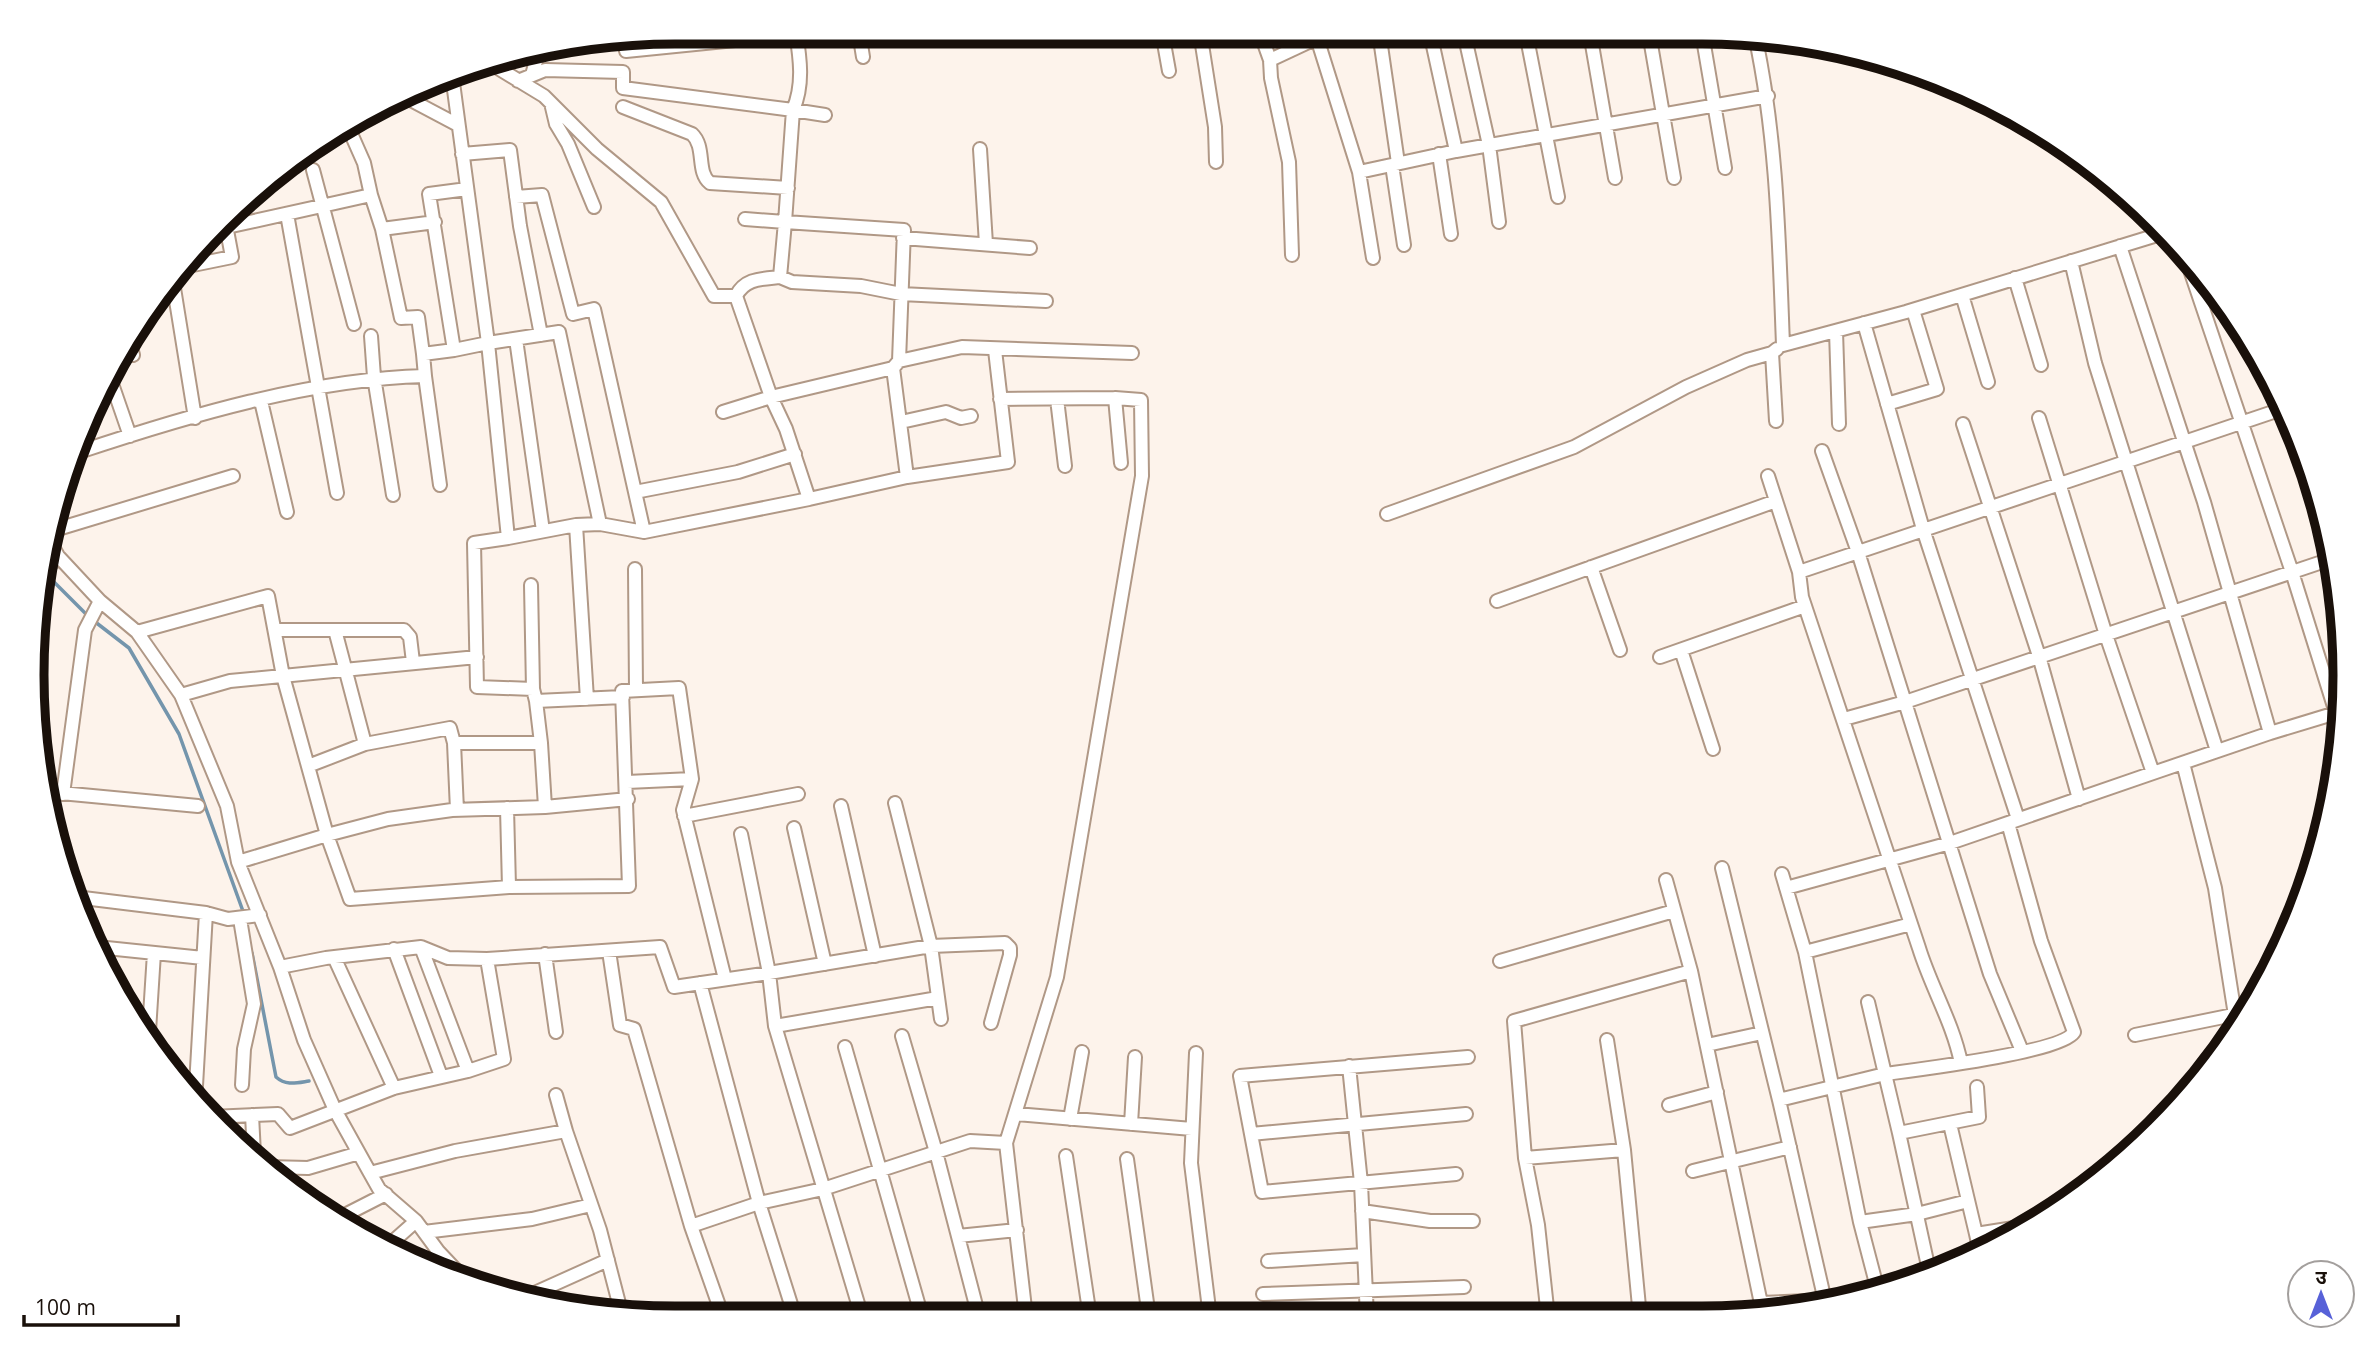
<svg xmlns="http://www.w3.org/2000/svg" width="2377" height="1350" viewBox="0 0 2377 1350" font-family="'Open Sans','Noto Sans Devanagari',sans-serif">
<style>
.lines{fill:none;stroke-linecap:round;stroke-linejoin:round}
.stream{stroke:#7495ac;stroke-width:3.5}
.minor-casing{stroke:#b09886;stroke-width:16}
.minor{stroke:#fff;stroke-width:12}
.rim{fill:none;stroke:#19100a;stroke-width:9}
</style>
<rect width="100%" height="100%" fill="#fdf3eb"/>
<g class="lines">
<path class="stream" d="M47 575 88 616
M94 621 129 648 179 734 244 914
M252 953 276 1077C286 1086 296 1083 309 1081"/>
<g class="minor-casing">
<path id="minor" d="M734 32 735 40 797 35
M796 32C800 58 804 85 793 110L825 115
M859 32 863 57
M1162 32 1169 71
M1200 32 1215 127 1216 162
M1260 32 1270 60 1317 38 1359 172 1456 151 1768 96
M1379 32 1398 163
M1430 32 1456 151
M1316 33 1317 38 1349 32
M1464 33 1489 145 1499 222
M1526 33 1558 197
M1590 33 1615 178
M1649 33 1674 178
M1702 33 1725 168
M1755 35C1777 137 1779 241 1783 345L1906 312 2167 232
M626 51 735 40
M1270 60 1271 78 1289 162 1292 255
M488 62 544 96 597 149 661 202 714 296H736L771 397 893 368 899 361 904 230 785 222 793 110 623 88V72L545 70 518 81
M452 75 488 343 454 350 429 194 467 189
M532 75 538 54
M407 98 458 125
M551 103 556 124 568 144 594 207
M623 107 692 134C706 147 696 172 710 183L788 188
M349 129 364 163 371 195
M980 149 986 244
M462 154 510 150 520 226 541 335
M1439 154 1451 234
M1392 165 1404 245
M313 170 354 324
M1359 172 1373 258
M516 197 542 195 573 314 594 309 644 532
M287 214 337 493
M227 227 371 195 382 229 435 222
M382 229 401 318 418 317 423 354
M903 238 1030 248
M2120 246 2204 502 2270 733 2336 713 2292 572 2184 252
M2071 261 2095 363 2217 751
M188 266 232 257 226 225
M780 277 792 282 861 286 901 294 1046 301
M2015 278 2041 365
M173 282 195 418
M1962 295 1988 382
M736 296C745 278 762 279 780 277L785 222 745 219
M1864 323 1923 529 2018 819
M1836 331 1839 424
M371 336 374 377 393 495
M516 339 543 531
M129 341 133 355
M899 361 962 347 1132 353
M893 368 907 477
M425 376 440 485
M111 381 130 436
M1000 399 1115 398 1121 463
M1057 399 1065 466
M261 401 287 512
M1887 404 1937 389 1913 310
M1776 421 1772 353 1777 349
M901 422 946 412 961 418 971 416
M1963 424 2039 656 2079 799
M1822 451 1858 552 1990 974 2022 1051
M79 452C187 416 311 379 425 376L423 354 454 350
M1768 476 1799 572
M635 492 738 472 795 454
M809 499 907 477 1008 462 995 350
M1387 514 1574 447 1686 387 1747 360 1772 353
M600 524 559 332 488 343 508 538 474 543 477 687 533 689 536 701 623 697
M576 525 600 524 644 532 809 499 786 429 771 397 723 412
M51 531 233 476
M508 538 576 525 587 699
M50 542 58 556 100 601 137 632 181 695 227 806 238 862 280 967 304 1040 335 1110 370 1173 455 1151 566 1131 600 1230 622 1315
M1591 567 1620 650
M48 568 58 556
M635 569 636 690
M531 585 533 689
M1497 601 1776 501
M275 630H404L410 637 413 662
M335 630 365 744 450 728 454 743H541L545 807 628 799
M137 632 268 596 283 676 327 835 388 819 452 810 545 807
M1681 650 1713 749
M1660 657 1805 606
M181 695 230 681 477 657
M536 701 541 743
M1844 719 1905 702 2334 558
M454 743 457 810
M2183 763 2215 888 2235 1015
M308 766 365 744
M2153 773 2270 733
M627 782 692 779 683 810 725 979
M50 792 198 806
M63 794 85 630 100 601
M895 803 931 946 941 1019
M841 806 875 956
M507 808 509 887
M684 816 798 794
M794 828 825 964
M238 862 327 835 350 899 509 887 629 886 622 691 679 688 692 779
M1722 868 1779 1100 1885 1074 1868 1002
M1782 874 1805 952 1860 1222 1878 1291
M1666 880 1691 971 1763 1313
M1786 888 1950 843 2153 773 2106 635 2039 418
M75 897 206 913 228 919 260 915
M2304 898 2308 872 2319 848
M240 919 254 1004 244 1049 242 1085
M97 947 203 958
M394 949 441 1076
M609 951 620 1025 634 1029 691 1226
M1805 952 1911 924
M545 954 556 1032
M334 957 394 1088
M1500 961 1674 911
M280 967 326 958 421 947 448 958 487 959 660 947 674 987 769 973 741 834
M700 983 759 1203 823 1189 970 1141 1006 1143 1026 1317
M775 1026 938 998
M149 1031 154 953
M2135 1035 2248 1012
M902 1036 936 1152 979 1317
M1607 1040 1624 1150 1640 1317
M1707 1045 1762 1033
M845 1047 922 1317
M1196 1053 1191 1163 1210 1317
M1961 1063C1953 1023 1931 987 1919 948 1881 831 1842 714 1802 597L1799 572 2285 408
M1349 1066 1361 1183 1367 1317
M468 1071 504 1059 487 959
M1977 1087 1979 1117 1899 1133 1885 1074C1914 1070 2063 1052 2074 1032L2041 941 2008 823
M556 1095 566 1131
M1779 1100 1825 1301
M195 1103 206 913
M1669 1105 1717 1092
M1016 1114 1192 1129
M252 1115 254 1154
M211 1117 278 1114 290 1128 394 1088 468 1071 421 947
M1070 1119 1082 1052
M1131 1124 1135 1057
M1950 1124 1976 1234 2033 1225
M1899 1133 1930 1275
M1251 1134 1466 1114
M1006 1143 1057 977 1142 476 1141 400 1115 398
M1066 1156 1090 1317
M1525 1158 1624 1150
M1127 1159 1149 1317
M268 1167 308 1168 359 1153
M1693 1171 1790 1147
M370 1173 379 1189 416 1221 438 1251 470 1285
M1456 1174 1262 1192 1240 1076 1468 1057
M1362 1211 1430 1221H1473
M337 1219 386 1194
M1860 1222 1917 1214 1968 1201
M424 1232 532 1219 591 1205
M1976 1234 1980 1252
M958 1236 1017 1230
M389 1245 416 1221
M1268 1261 1364 1255
M1263 1294 1464 1287
M528 1296 608 1260
M1761 1303 1831 1300
M723 1317 691 1226 759 1203 795 1317
M862 1317 775 1026 769 973 931 946 1005 943 1010 948V955L991 1023
M1548 1317 1538 1225 1525 1158 1514 1021 1691 971"/>
</g>
<use href="#minor" class="minor"/>
</g>
<path d="M0 0H2377V1350H0ZM675 44H1702A631 631 0 0 1 2333 675V675A631 631 0 0 1 1702 1306H675A631 631 0 0 1 44 675V675A631 631 0 0 1 675 44Z" fill="#fff" fill-rule="evenodd"/>
<path class="rim" d="M675 44H1702A631 631 0 0 1 2333 675V675A631 631 0 0 1 1702 1306H675A631 631 0 0 1 44 675V675A631 631 0 0 1 675 44Z"/>
<g transform="translate(2321 1294)"><circle r="33" fill="#ffffff" stroke="#a39f9d" stroke-width="2"/>
<path d="M0-5L12 26L0 18L-12 26Z" fill="#5761d8"/>
<text y="-10" font-size="19" font-weight="bold" text-anchor="middle" fill="#19100a">उ</text>
</g>
<path d="M24 1315v10h154v-10" fill="none" stroke="#19100a" stroke-width="3.5"/>
<text x="35" y="1315" font-size="21" fill="#19100a" stroke="#ffffff" stroke-width="5" paint-order="stroke">100 m</text>
</svg>
